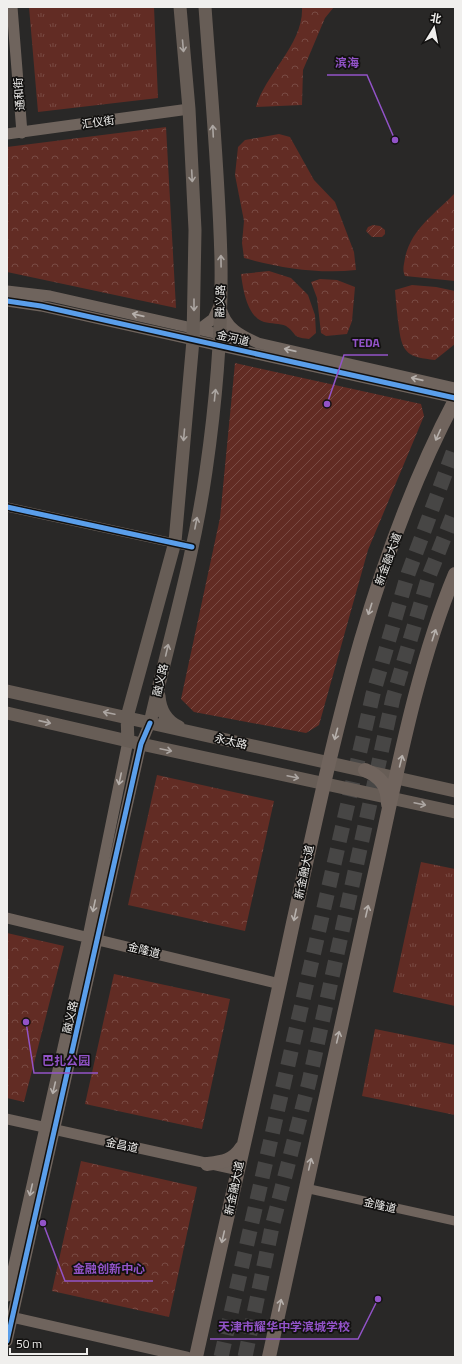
<svg xmlns="http://www.w3.org/2000/svg" width="462" height="1364" viewBox="0 0 462 1364" font-family="'Titillium Web','Noto Sans SC',sans-serif">
<style>
.grass{fill:url(#grass-tufts)}
.park{fill:url(#park-crowns)}
.garden{fill:url(#garden-furrows)}
.lines{fill:none;stroke-linecap:round;stroke-linejoin:round}
.trunk-tunnel{stroke:#474645;stroke-width:15;stroke-dasharray:15 8;stroke-linecap:butt}
.minor{stroke:#6f645d;stroke-width:9}
.tertiary{stroke:#6f645d;stroke-width:11}
.secondary{stroke:#675d56;stroke-width:13}
.primary{stroke:#70645d;stroke-width:14}
.cycleway-casing{stroke:#121110;stroke-width:8}
.cycleway{stroke:#5a9eea;stroke-width:5}
.oneway{stroke:#aca6a2}
.oneway2{stroke:#b6b0ac}
.labels{text-anchor:middle;dominant-baseline:central;stroke-width:3.5;stroke-linejoin:round;paint-order:stroke}
.street-label{font-size:11px;fill:#f0efed;stroke:#121110}
.leader{fill:none;stroke:#9253c8;stroke-width:1.5}
.callout-dot{fill:#9253c8;stroke:#121110;stroke-width:1.5}
.callout-label{font-size:12px;text-anchor:middle;font-weight:bold;fill:#9253c8;stroke:#121110;stroke-width:3.5;stroke-linejoin:round;paint-order:stroke}
</style>
<defs>
<pattern id="grass-tufts" width="24" height="20" patternUnits="userSpaceOnUse"><rect width="24" height="20" fill="#622c24"/><path d="M3 7l-1-3M5 7V3M7 7l1-3M15 17l-1-3M17 17v-4M19 17l1-3" fill="none" stroke="#794b44"/></pattern>
<pattern id="park-crowns" width="20" height="18" patternUnits="userSpaceOnUse"><rect width="20" height="18" fill="#622c24"/><path d="M2 6a3 3 0 1 1 6 0M12 15a3 3 0 1 1 6 0" fill="none" stroke="#794b44"/></pattern>
<pattern id="garden-furrows" width="10" height="10" patternUnits="userSpaceOnUse"><rect width="10" height="10" fill="#622c24"/><path d="M-1 1l2-2M0 10L10 0M9 11l2-2" fill="none" stroke="#794b44"/></pattern>
</defs>
<rect width="100%" height="100%" fill="#292827"/>
<path class="grass" d="M29 7H154L158 98 38 112Z
M421 862 455 869V1006L393 992Z
M375 1029 455 1045V1115L362 1096Z"/>
<path class="park" d="M302 7H334L325 18 303 70 302 105 256 107C265 74 304 44 302 7Z
M166 127 176 308 7 272V147Z
M279 134 290 137 314 180 335 202 354 252 356 270C319 274 280 268 244 258L242 243 244 221 235 175 238 147 245 140Z
M455 193V281L405 276C402 270 404 265 405 258 411 229 435 214 455 193Z
M269 271 291 278 308 295 315 315 316 333 309 339C290 337 298 334 286 326 280 323 271 324 264 322 247 317 243 289 241 274Z
M320 279 337 280 355 287 352 321 347 334 326 336 321 333 317 298 311 282Z
M412 285 436 287 455 291V344L435 360C409 357 402 354 399 328 397 315 396 302 395 290Z
M157 775 274 801 245 931 128 905Z
M7 933 64 946 24 1102 7 1098Z
M114 974 230 999 202 1129 85 1104Z
M81 1161 197 1187 169 1317 52 1291Z"/>
<path class="garden" d="M373 225 380 226 385 230V234L382 237H372L366 231 368 227Z
M235 363 421 404 424 416 368 550 319 725 306 733 194 712 181 699 220 518Z"/>
<g class="lines">
<path class="trunk-tunnel" d="M221 1357 373 694 408 574 455 447
M245 1357 272 1227 309 1082 393 698 429 576 455 510"/>
<path class="minor" d="M7 507 192 547
M305 1188 455 1221"/>
<path class="tertiary" d="M12 7 22 133
M7 134 189 109
M7 291 50 296 241 339
M7 301 41 306 455 398
M221 308C226 328 240 335 258 343L455 388
M197 331 213 319 219 306
M7 918 280 984
M7 1119 238 1170
M7 1296 88 937 128 741
M7 1316 187 1357
M7 1341 141 744 150 723"/>
<path class="secondary" d="M7 691 455 791
M159 696C160 710 166 721 179 727
M7 713 141 744 455 812
M150 723C169 639 194 556 206 471 216 402 222 331 221 261 219 176 211 91 205 7
M128 741 127 717 175 542 193 340 195 230 189 109 180 7"/>
<path class="primary" d="M365 770C381 777 388 786 388 804
M207 1164C223 1162 233 1161 242 1147
M196 1357C228 1212 262 1068 293 923 332 746 369 563 455 400
M269 1357C302 1200 337 1043 372 886 395 784 415 670 455 574"/>
<g class="cycleway-casing">
<path id="cycleway" d="M7 301 41 306 455 398
M7 507 192 547
M7 1341 141 744 150 723"/>
</g>
<use href="#cycleway" class="cycleway"/>
</g>
<defs><path id="oneway-shaft" d="M-6 0H5M1.5-3L5.5 0L1.5 3" fill="none" stroke-width="1.6" stroke-linecap="round" stroke-linejoin="round"/></defs>
<g class="oneway">
<use href="#oneway-shaft" transform="translate(183 46) rotate(85)"/>
<use href="#oneway-shaft" transform="translate(213 131) rotate(-93)"/>
<use href="#oneway-shaft" transform="translate(192 176) rotate(87)"/>
<use href="#oneway-shaft" transform="translate(221 261) rotate(-91)"/>
<use href="#oneway-shaft" transform="translate(194 305) rotate(90)"/>
<use href="#oneway-shaft" transform="translate(215 395) rotate(-84)"/>
<use href="#oneway-shaft" transform="translate(184 435) rotate(95)"/>
<use href="#oneway-shaft" transform="translate(196 523) rotate(-79)"/>
<use href="#oneway-shaft" transform="translate(167 650) rotate(-77)"/>
<use href="#oneway-shaft" transform="translate(109 713) rotate(-168)"/>
<use href="#oneway-shaft" transform="translate(45 722) rotate(13)"/>
<use href="#oneway-shaft" transform="translate(166 750) rotate(12)"/>
<use href="#oneway-shaft" transform="translate(293 777) rotate(12)"/>
<use href="#oneway-shaft" transform="translate(420 804) rotate(12)"/>
</g>
<g class="oneway2">
<use href="#oneway-shaft" transform="translate(138 315) rotate(-167)"/>
<use href="#oneway-shaft" transform="translate(290 350) rotate(-167)"/>
<use href="#oneway-shaft" transform="translate(417 379) rotate(-167)"/>
<use href="#oneway-shaft" transform="translate(438 435) rotate(114)"/>
<use href="#oneway-shaft" transform="translate(370 609) rotate(108)"/>
<use href="#oneway-shaft" transform="translate(434 635) rotate(-72)"/>
<use href="#oneway-shaft" transform="translate(336 734) rotate(105)"/>
<use href="#oneway-shaft" transform="translate(401 761) rotate(-76)"/>
<use href="#oneway-shaft" transform="translate(120 779) rotate(102)"/>
<use href="#oneway-shaft" transform="translate(94 906) rotate(102)"/>
<use href="#oneway-shaft" transform="translate(367 911) rotate(-77)"/>
<use href="#oneway-shaft" transform="translate(295 915) rotate(102)"/>
<use href="#oneway-shaft" transform="translate(338 1037) rotate(-77)"/>
<use href="#oneway-shaft" transform="translate(54 1088) rotate(103)"/>
<use href="#oneway-shaft" transform="translate(310 1164) rotate(-77)"/>
<use href="#oneway-shaft" transform="translate(31 1190) rotate(103)"/>
<use href="#oneway-shaft" transform="translate(223 1237) rotate(103)"/>
<use href="#oneway-shaft" transform="translate(280 1305) rotate(-78)"/>
</g>
<g class="labels">
<g class="street-label">
<text transform="translate(19 94) rotate(-94)">通和街</text>
<text transform="translate(98 122) rotate(-8)">汇仪街</text>
<text transform="translate(220 301) rotate(-88)">融义路</text>
<text transform="translate(233 338) rotate(13)">金河道</text>
<text transform="translate(388 559) rotate(-70)">新金融大道</text>
<text transform="translate(160 680) rotate(-77)">融义路</text>
<text transform="translate(231 741) rotate(13)">永太路</text>
<text transform="translate(304 872) rotate(-78)">新金融大道</text>
<text transform="translate(144 950) rotate(14)">金隆道</text>
<text transform="translate(70 1017) rotate(-77)">融义路</text>
<text transform="translate(122 1145) rotate(12)">金昌道</text>
<text transform="translate(234 1188) rotate(-78)">新金融大道</text>
<text transform="translate(380 1205) rotate(13)">金隆道</text>
</g>
</g>
<path class="leader" d="M395 140L367 75H327M327 404L344 355H388M26 1022L34 1073H98M43 1223L65 1281H153M378 1299L358 1339H210"/>
<g class="callout-dot">
<circle cx="395" cy="140" r="4"/>
<circle cx="327" cy="404" r="4"/>
<circle cx="26" cy="1022" r="4"/>
<circle cx="43" cy="1223" r="4"/>
<circle cx="378" cy="1299" r="4"/>
</g>
<g class="callout-label">
<text x="347" y="67">滨海</text>
<text x="366" y="347">TEDA</text>
<text x="66" y="1065">巴扎公园</text>
<text x="109" y="1273">金融创新中心</text>
<text x="284" y="1331">天津市耀华中学滨城学校</text>
</g>
<rect width="462" height="1364" fill="none" stroke="#f0efed" stroke-width="16"/>
<g transform="translate(434 28) rotate(10)" stroke="#121110" stroke-width="3" paint-order="stroke">
<path d="M0-3L7 15L0 10L-7 15Z" fill="#f0efed"/>
<text y="-6" font-size="11" font-weight="bold" text-anchor="middle" fill="#f0efed">北</text>
</g>
<path d="M10 1348v6h77v-6" fill="none" stroke="#f0efed" stroke-width="2"/>
<text x="16" y="1348" font-size="12" fill="#f0efed" stroke="#121110" stroke-width="3" paint-order="stroke">50 m</text>
</svg>
